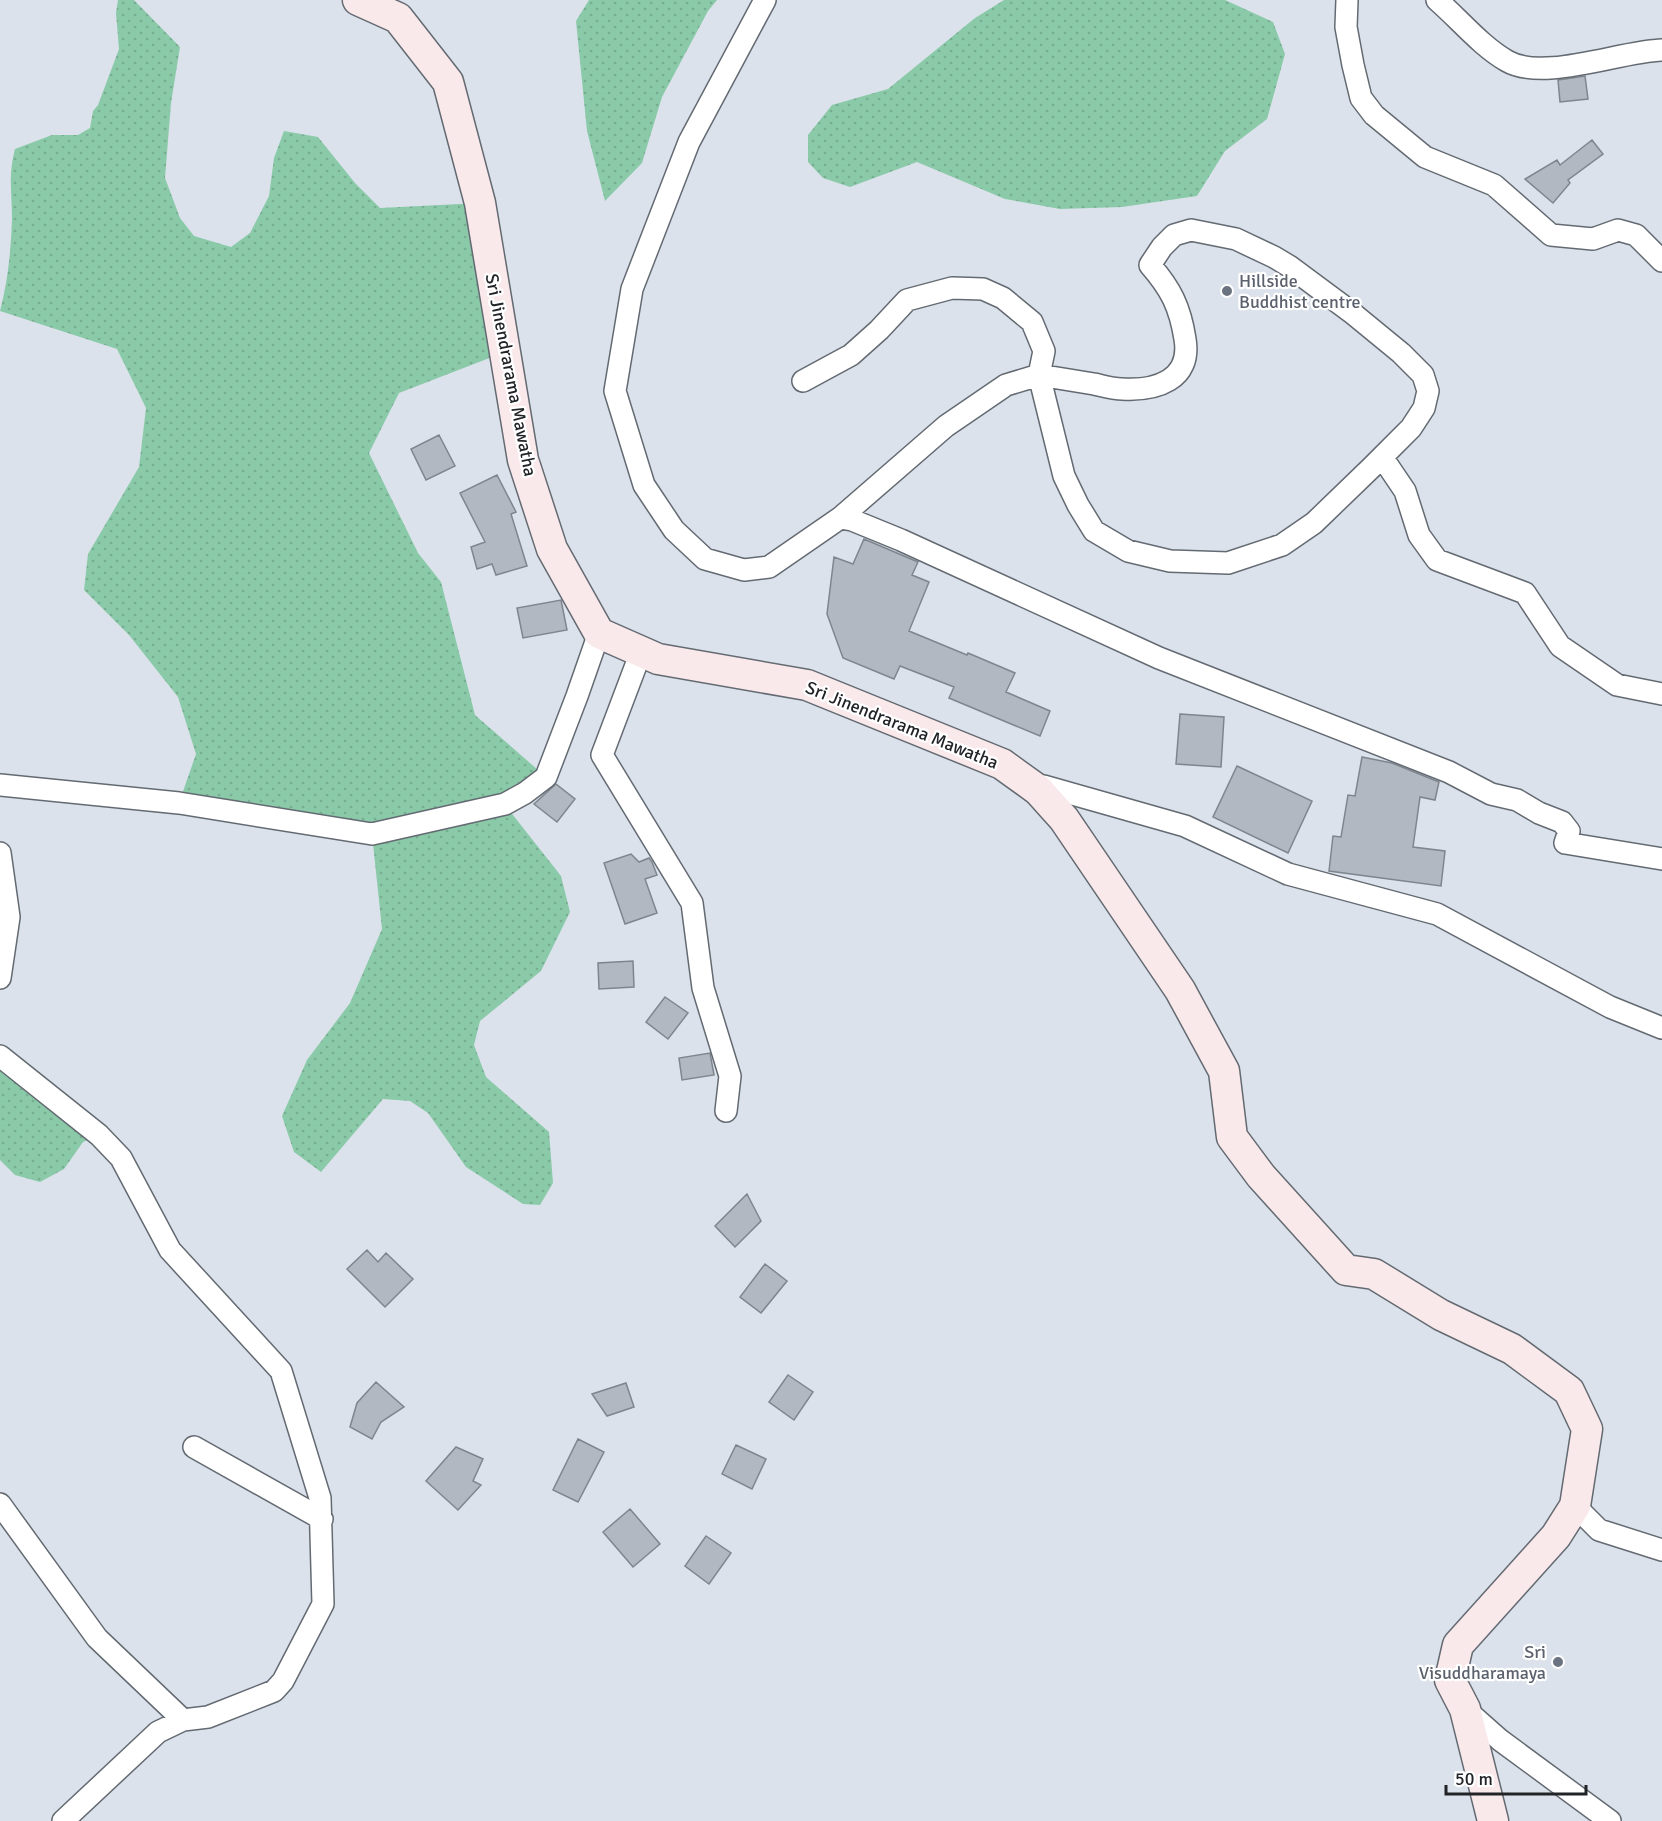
<svg xmlns="http://www.w3.org/2000/svg" width="1662" height="1821" viewBox="0 0 1662 1821" font-family="Signika,sans-serif">
<style>
.grass{fill:url(#grass-dots)}
.building{fill:#b2b8c1;stroke:#7f858d;stroke-width:1.5}
.lines{fill:none;stroke-linecap:round;stroke-linejoin:round}
.minor-casing{stroke:#646a72;stroke-width:24}
.secondary-casing{stroke:#646a72;stroke-width:33}
.minor{stroke:#fff;stroke-width:21}
.secondary{stroke:#fae9ea;stroke-width:30}
.worship-dot{fill:#6b7280;stroke:#fff;stroke-width:2}
.labels{text-anchor:middle;dominant-baseline:central;stroke-width:4.5;stroke-linejoin:round;paint-order:stroke}
.worship-label{font-size:18px;fill:#5b616d;stroke:#fff;text-anchor:start}
.street-label{font-size:18px;fill:#212327;stroke:#fff}
</style>
<defs>
<pattern id="grass-dots" width="8" height="8" patternUnits="userSpaceOnUse" patternTransform="scale(1.5)"><rect width="8" height="8" fill="#8acaa9"/><path d="M2 2h.1M6 6h.1" fill="none" stroke="#77ad91" stroke-width="1.8" stroke-linecap="round"/></pattern>
</defs>
<rect width="100%" height="100%" fill="#dbe2eb"/>
<path class="grass" d="M118 0H134L180 47 171 103 165 178 180 218 194 236 231 247 250 233 269 196 274 158 284 131 318 137 355 183 380 208 480 203 505 352 399 393 369 453 418 553 441 582 475 715 546 777 505 805 561 876 570 912 541 971 480 1021 474 1045 486 1077 549 1132 553 1183 540 1205 523 1204 466 1167 428 1113 410 1101 383 1099 321 1172 294 1152 282 1116 307 1060 350 1003 382 929 372 834 179 803 196 754 178 697 129 635 84 590 88 554 139 467 146 408 117 349 0 311C8 281 11 250 12 219 12 192 8 176 15 149L52 135H78L90 128 93 111 98 105 119 49 116 13Z
M589 0H717L708 11 662 97 642 163 605 201 587 131 576 21Z
M1004 0H1225L1273 22 1285 54 1267 119 1225 151 1197 196 1122 207 1060 209 1005 199 917 162 850 187 823 178 808 162V135L832 105 888 89 975 18Z
M0 1056 99 1135 83 1142 64 1169 40 1182 15 1175 0 1160Z"/>
<path class="building" d="M1585 76 1588 99 1560 102 1558 80Z
M1592 140 1603 154 1568 180 1570 183 1553 203 1525 179 1557 160 1560 165Z
M439 435 455 466 426 480 411 449Z
M497 475 516 512 511 514 527 566 496 575 492 564 477 569 471 547 485 542 460 493Z
M864 539 918 562 912 575 929 582 909 631 967 655 968 653 1015 673 1006 692 1050 711 1040 736 949 698 954 687 900 666 894 679 843 658 827 614 834 557 853 564Z
M561 600 567 630 523 638 517 608Z
M1180 714 1224 717 1221 767 1176 764Z
M1362 757 1392 763 1439 782 1435 800 1420 797 1413 847 1445 851 1441 886 1329 871 1333 836 1341 837 1348 795 1355 796Z
M1237 766 1312 801 1288 853 1213 817Z
M556 784 575 799 557 822 534 804Z
M631 854 639 862 649 858 652 862 657 875 645 879 657 913 625 924 604 863Z
M633 961 634 987 599 989 598 963Z
M665 997 688 1013 668 1039 646 1022Z
M710 1053 714 1075 682 1080 679 1058Z
M747 1194 761 1221 735 1247 715 1226Z
M367 1250 378 1262 386 1253 413 1279 385 1307 347 1269Z
M765 1264 787 1281 761 1313 740 1297Z
M788 1375 813 1392 794 1420 769 1402Z
M376 1382 404 1407 381 1422 372 1439 350 1427 357 1403Z
M626 1383 634 1407 607 1416 592 1394Z
M578 1439 604 1452 578 1502 553 1490Z
M736 1445 766 1459 752 1489 722 1474Z
M456 1447 483 1459 473 1481 481 1485 458 1510 426 1481Z
M630 1509 660 1544 633 1567 603 1532Z
M706 1536 731 1553 709 1584 685 1566Z"/>
<g class="lines">
<g class="minor-casing">
<path id="minor" d="M765 0 689 142 632 289 615 391 644 485 674 530 705 559 744 570 769 567 840 518 946 426 1006 385 1039 375 1064 476 1078 505 1094 531 1128 551 1170 561 1228 563 1282 545 1314 523 1372 467 1411 428 1424 408 1428 391 1423 375 1401 353 1351 312 1289 266 1274 257 1236 239 1191 230 1174 235 1162 247 1150 265C1171 289 1180 307 1185 339 1192 380 1156 391 1122 389 1113 389 1103 386 1094 384 1076 381 1058 378 1039 375L1044 351 1032 322 1003 298 983 289 952 288 907 300 879 330 851 355 803 381
M1347 0 1346 27 1353 65 1361 98 1374 115 1425 157 1494 185 1551 235 1593 239 1618 230 1636 235 1662 261
M1437 0C1460 20 1481 46 1507 61 1543 82 1621 51 1662 50
M1382 457 1405 491 1419 535 1437 560 1525 593 1560 646 1617 685 1662 694
M840 518 852 520 901 540 1159 658 1449 772 1491 794 1517 800 1539 813 1562 822 1569 831 1565 843 1662 859
M641 652 602 755 692 903 703 988 730 1076 726 1111
M0 785 179 803 372 834 505 804 525 793 546 777 577 696 599 633
M1038 790 1044 786 1185 826 1288 874 1437 914 1610 1007 1662 1028
M0 853 9 917 0 978
M0 1056 99 1135 121 1158 170 1250 281 1371 320 1498 323 1604 283 1681 274 1691 208 1717 183 1720 158 1732 63 1821
M194 1447 322 1519
M0 1504 97 1638 183 1720
M1575 1506 1599 1530 1662 1550
M1465 1709 1500 1740 1610 1821"/>
</g>
<g class="secondary-casing">
<path id="secondary" d="M358 0 398 18 448 82 480 203 523 460 552 549 599 633 658 659 807 685 1002 764 1038 790 1064 819 1180 990 1224 1071 1232 1137 1261 1176 1346 1270 1374 1274 1441 1315 1512 1349 1569 1391 1587 1429 1575 1506 1556 1536 1458 1645 1450 1680 1465 1709 1493 1821"/>
</g>
<use href="#minor" class="minor"/>
<use href="#secondary" class="secondary"/>
</g>
<g class="worship-dot">
<circle cx="1227" cy="291" r="6"/>
<circle cx="1558" cy="1662" r="6"/>
</g>
<g class="labels">
<g class="worship-label">
<text x="1239" y="281">Hillside<tspan x="1239" dy="21">Buddhist centre</tspan></text>
<text x="1546" y="1652" text-anchor="end">Sri<tspan x="1546" dy="21">Visuddharamaya</tspan></text>
</g>
<g class="street-label">
<text transform="translate(511 375) rotate(79)">Sri Jinendrarama Mawatha</text>
<text transform="translate(902 725) rotate(22)">Sri Jinendrarama Mawatha</text>
</g>
</g>
<path d="M1446 1785v9h140v-9" fill="none" stroke="#212327" stroke-width="3"/>
<text x="1455" y="1785" font-size="18" fill="#212327" stroke="#ffffff" stroke-width="4.5" paint-order="stroke">50 m</text>
</svg>
